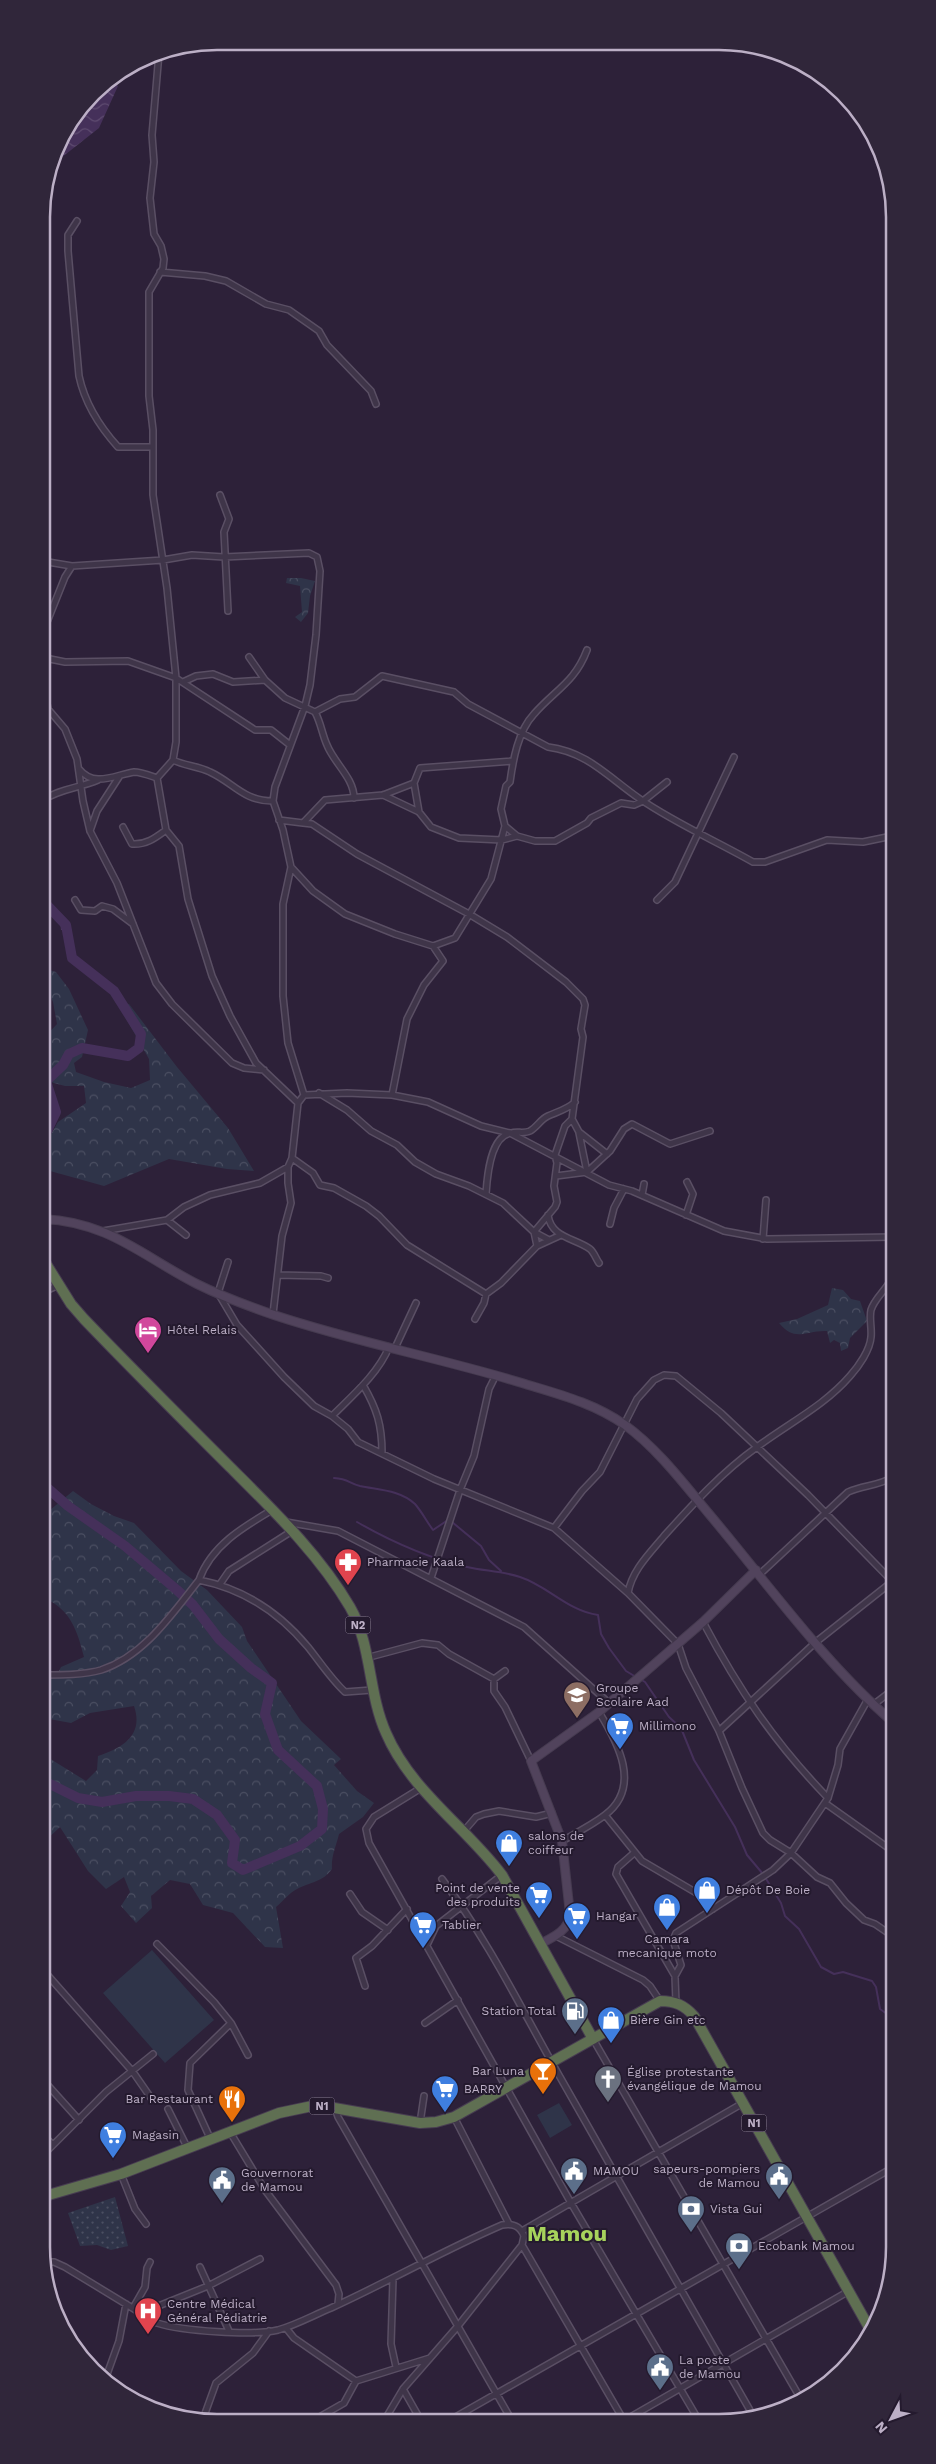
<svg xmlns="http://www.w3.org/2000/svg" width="936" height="2464" viewBox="0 0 936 2464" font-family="'Work Sans',sans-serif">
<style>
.grass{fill:url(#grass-dots)}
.forest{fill:url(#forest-crowns)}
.pitch{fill:#2f3449}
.water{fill:url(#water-waves)}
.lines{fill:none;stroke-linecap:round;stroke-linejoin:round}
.stream{stroke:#45305a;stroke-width:2}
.river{stroke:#45305a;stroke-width:10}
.street-casing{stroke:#5a4f64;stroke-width:8}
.secondary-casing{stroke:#463b50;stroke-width:10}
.highway-casing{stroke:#473c51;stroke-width:12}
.street{stroke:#3f3549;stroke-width:5}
.secondary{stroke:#51435c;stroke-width:8}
.highway{stroke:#5f6f52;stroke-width:10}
.labels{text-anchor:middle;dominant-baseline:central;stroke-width:4;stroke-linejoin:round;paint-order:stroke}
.shield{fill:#241a2e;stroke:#8e8298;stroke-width:1}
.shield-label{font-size:11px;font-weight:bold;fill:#bcafc6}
.poi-label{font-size:12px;fill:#bcafc6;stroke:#241a2e;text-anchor:start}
.town-label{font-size:22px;font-weight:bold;fill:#a7d35c;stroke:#241a2e}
.rim{fill:none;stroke:#bcafc6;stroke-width:2.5}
</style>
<defs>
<pattern id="grass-dots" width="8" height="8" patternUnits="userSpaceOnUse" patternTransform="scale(1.25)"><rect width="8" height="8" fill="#2f3449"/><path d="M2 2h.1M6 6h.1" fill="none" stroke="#4b4f62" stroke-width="1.8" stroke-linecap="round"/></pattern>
<pattern id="forest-crowns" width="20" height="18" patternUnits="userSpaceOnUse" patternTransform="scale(1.25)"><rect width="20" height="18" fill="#2f3449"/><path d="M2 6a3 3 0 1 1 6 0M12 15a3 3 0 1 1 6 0" fill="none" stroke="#4b4f62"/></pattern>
<pattern id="water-waves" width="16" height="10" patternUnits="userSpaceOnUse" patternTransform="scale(1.25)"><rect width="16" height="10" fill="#45305a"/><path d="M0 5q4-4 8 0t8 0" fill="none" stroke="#5e4b70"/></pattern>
</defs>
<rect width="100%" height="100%" fill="#2d2139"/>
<path class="grass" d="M115 2197 128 2246 111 2250 97 2245 80 2246 68 2213Z"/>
<path class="forest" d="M287 578H301L315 581 310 596 308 613 301 622 295 617 302 612 300 586 286 583Z
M46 969 56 972 69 989 88 1030 82 1057 74 1063 76 1072 104 1082 131 1088 150 1080 149 1059 119 1006 129 1004 177 1067 228 1128 254 1171 227 1169 169 1159 104 1186 43 1169V1148L58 1122 86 1103 84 1086H65L43 1080V1039L57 1024 53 1002 45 985Z
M832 1288 843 1290 851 1299 860 1301 867 1321 850 1338 848 1348 841 1351 840 1343 834 1340 830 1343 827 1331C805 1330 796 1343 779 1323L797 1319 828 1305Z
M73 1491 91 1504 114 1516 134 1523 181 1571 207 1590 242 1627 247 1641 301 1721 341 1759 334 1765 357 1791 374 1803 363 1817 339 1834C336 1847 331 1856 332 1869 323 1882 310 1882 297 1889 289 1893 282 1902 276 1907L283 1948 265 1947 233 1913 203 1905 190 1884 170 1880 151 1896 152 1908 136 1923 121 1906 130 1892 124 1877 106 1889 88 1871 60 1827 44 1842V1755L86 1781 97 1770 98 1756C123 1748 144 1735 134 1706L90 1713 71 1723 44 1718V1677H56L61 1667 84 1657C77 1630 71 1610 44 1598V1515Z"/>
<path class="pitch" d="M152 1950 214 2020 165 2063 103 1993Z
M559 2103 572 2125 550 2138 537 2115Z"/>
<path class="water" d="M111 79 118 86 99 128 52 165 59 140 67 129 82 118 101 85Z
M43 895 70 927 61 930 60 922 43 907Z"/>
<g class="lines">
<path class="stream" d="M334 1478C349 1479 348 1483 360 1486 379 1490 400 1490 415 1504 422 1512 427 1522 433 1530L448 1520
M357 1522C392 1542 427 1558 467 1567 484 1571 502 1571 520 1577 548 1586 568 1611 598 1615L601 1634 609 1648 626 1671 636 1677
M452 1522 481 1546 489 1560 501 1571
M640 1679 645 1682 669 1717 681 1728 694 1760 735 1827 747 1855 763 1874 781 1903 785 1916 799 1929 821 1967 834 1974 843 1972 872 1981 876 1987 880 2009 894 2019"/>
<path class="river" d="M43 901 66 925 72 958 114 991 141 1034 139 1048 128 1056 82 1048 69 1054 63 1065 46 1081 56 1112 43 1139
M44 1485 68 1506 125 1546 177 1590 193 1605 219 1639 251 1668 272 1683 265 1714 278 1750 317 1786 323 1809 322 1829 300 1846 243 1870 232 1863 235 1840 217 1815 193 1799 169 1796H136L102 1802 78 1798 44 1781"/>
<g class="street-casing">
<path id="street" d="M159 53 152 135 154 162 150 198 154 234 161 246 164 259 163 268 149 292V396L153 430V495L167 588 176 678V742L173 760 157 778 166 830 179 846 188 899 212 976 230 1016 256 1063 298 1103
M77 221 68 235V251L79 376C85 404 99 426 118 447H153
M160 272 205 276 226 281 266 304 289 310 319 331 327 345 371 391 376 404
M220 495 229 519 224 532 228 611
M42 561 72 566
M249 657 265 680 285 698 315 712 340 699 355 697 382 676 454 692 468 704 548 747C588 752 609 778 640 799 675 823 716 841 753 862H765L827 840 863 842 892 836
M45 658 65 662 128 661 176 678 255 730H271L290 745
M183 682 196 676 213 674 233 682 265 680
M315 712C321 723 322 734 327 745 334 763 354 778 354 798
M173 760C185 766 198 766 210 772 234 783 243 801 273 801
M79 769C94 788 115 775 134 772 141 772 151 776 157 778
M414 783 419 812
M383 795 419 812 431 827 459 838 502 840 517 836 535 841H555L587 823 591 818 621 803 634 805 643 801 667 782
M43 800C59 789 79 788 98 780
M279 820 303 823 325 800 383 795 414 783 420 768 512 761
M303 823 312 824 357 854 469 914 507 937 566 982 583 999 585 1005 581 1029 583 1037 572 1119 579 1132 607 1154
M505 826 517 836
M123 827 132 844C146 845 155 838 166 830
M90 831 97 811 119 777
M291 867 313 891 345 914 395 934 433 946 455 938 491 879 505 826 501 809 506 786 510 782C513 760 518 731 534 714 555 690 575 682 587 650
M75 900 81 910 95 911 102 906 113 909 133 924
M657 900 675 882 734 757
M264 1070 244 1068 232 1063 172 1004 156 983 117 883 90 831 83 801 77 759 65 729 48 709 43 684 45 658 43 632 65 577 72 566 163 560 192 555 224 557 309 553 317 557 320 571 316 635 310 685 305 706 275 787 273 801 283 830 291 867 283 904V996L288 1043 304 1095 298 1103 292 1158 288 1167V1183L291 1203 282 1236 273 1314
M319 1093 347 1110 371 1131 397 1145 415 1162 436 1174 469 1186 503 1203 534 1232 555 1207 557 1202 554 1186 557 1163 555 1155 565 1126 572 1119
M304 1095 347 1093 392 1095 428 1102 481 1126 510 1133 609 1185 632 1191 724 1231 767 1239 893 1237
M392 1095 407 1019 424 985 443 961 433 946
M579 1133 587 1172
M292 1158 313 1173 320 1185 334 1188 366 1206 379 1216 407 1245 486 1294
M556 1176 587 1172 610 1151 624 1129 632 1124 670 1144 710 1131
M486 1194C487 1178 490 1136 511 1133 517 1131 524 1134 530 1131 537 1127 541 1119 548 1116 557 1112 568 1109 575 1102
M642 1195 644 1184
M548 1215C551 1238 575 1238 590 1249 594 1252 596 1259 599 1263
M686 1215 693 1194 687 1182
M167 1220 186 1235
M610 1224 614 1208 624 1189
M103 1231 167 1220 184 1207 210 1195 260 1183 288 1167
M763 1239 766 1200
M549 1240 534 1232 537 1246 561 1235
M228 1262 218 1293 237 1325 284 1377 314 1406 332 1416 348 1429 358 1442 434 1479 554 1528 628 1593
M278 1275 321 1276 328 1278
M893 1275C888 1289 875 1297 871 1310 869 1318 872 1328 871 1337 870 1350 859 1366 850 1376 824 1406 789 1423 757 1447 722 1472 693 1504 664 1536 650 1553 632 1570 628 1593L678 1644 686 1668 719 1731 742 1788 763 1833 770 1840 791 1853 817 1877 830 1883 846 1903 864 1920 875 1924 894 1937
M43 1292 59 1285
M475 1319 484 1303 486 1294 501 1283 537 1246
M395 1348 416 1303
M363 1385C377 1409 382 1425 382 1453
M332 1416C352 1396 378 1374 389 1347
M286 1522 338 1531 524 1627 609 1703
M554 1528 582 1491 600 1472 637 1399 654 1380 664 1375 676 1376 721 1413 808 1495 893 1582
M760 1574 848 1492C863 1485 879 1486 893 1477
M431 1578 460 1490 474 1456 489 1389 496 1375
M199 1580C244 1589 279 1612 308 1647 320 1662 331 1679 345 1692L372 1690
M220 1584 229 1571 292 1531
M703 1622C739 1690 774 1742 828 1798
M366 1658 422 1643 438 1645 449 1654 494 1679
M505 1671 494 1679V1691L505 1707 531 1761
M44 1675C62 1675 84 1675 101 1670 144 1656 172 1614 199 1580 211 1546 243 1527 272 1510
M873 1705 894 1689
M719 1731 816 1642 893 1581
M421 1788 374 1817 366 1829 369 1843 571 2203 698 2419
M825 1803 894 1852
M605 1815 642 1861 700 1895 713 1909
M464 1831 476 1817 484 1814 499 1811 536 1817 552 1813
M562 1841C576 1833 592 1825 605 1815 642 1787 618 1743 599 1712
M634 1853 618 1867 616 1874 675 1976
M442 1879C488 1940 522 2010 560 2077 625 2191 689 2305 755 2419
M350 1894 362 1912 388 1930
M556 1936 643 1980 650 1986 660 2001
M157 1944 214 2002 231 2023 248 2055
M427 1945 436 1926 502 1875
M44 1971 133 2072 151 2098
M365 1986 356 1958 372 1946 407 1909
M676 2003 675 1976 681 1965 673 1940 676 1933 773 1870 791 1853 828 1798 838 1765 840 1749 868 1699
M425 2023 458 2000
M593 2039 802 2401
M44 2081 79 2120
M335 2108 338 2117 511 2419
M168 2109 187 2147
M454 2117 509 2224
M420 2123 424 2096
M230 2132 265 2190 336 2285 339 2294 338 2304
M44 2136 53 2145
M210 2138 188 2090 190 2063 231 2023
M45 2153 106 2092 153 2054
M121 2174 135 2209 146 2224
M522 2231 743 2103
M522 2245 623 2419
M45 2262H54L65 2267 157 2323C182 2331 253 2336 278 2330 296 2325 314 2315 331 2308 388 2282 444 2250 502 2225 513 2223 520 2226 524 2236L522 2245 458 2326 403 2389 387 2416
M200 2267 229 2331
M393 2279 391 2344 396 2367
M133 2308 145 2287 147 2268 150 2262
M141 2313 208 2286 260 2259
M286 2328 294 2338 356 2381 430 2358
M105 2380 119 2341 126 2304
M403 2389 420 2419
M203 2419 216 2383 253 2353 269 2331
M316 2419 344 2403 356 2381
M452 2419 894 2167
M627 2419 849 2291"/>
</g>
<g class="secondary-casing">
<path id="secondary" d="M43 1219C109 1222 142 1256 197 1284 221 1296 248 1306 274 1315 355 1342 440 1358 522 1383 558 1394 594 1403 625 1425 658 1449 684 1484 710 1515 768 1584 825 1664 894 1723
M542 1943C554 1937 569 1930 570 1914L562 1841 531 1761 599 1712 703 1622 756 1570"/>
</g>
<g class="highway-casing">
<path id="highway" d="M43 1259 71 1304 84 1319C132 1369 181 1418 230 1467 273 1510 319 1554 350 1607 372 1645 368 1693 386 1733 411 1791 465 1826 502 1875L593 2039
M45 2196 121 2174 279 2113 317 2105 420 2123 436 2122 454 2117 660 2001C675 2001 684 2005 694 2016L871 2331"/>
</g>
<use href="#street" class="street"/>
<use href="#secondary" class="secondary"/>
<use href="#highway" class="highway"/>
</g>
<defs>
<g id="hotel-pin" transform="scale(1.4375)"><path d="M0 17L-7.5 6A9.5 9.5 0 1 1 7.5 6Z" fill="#d1479c" stroke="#241a2e"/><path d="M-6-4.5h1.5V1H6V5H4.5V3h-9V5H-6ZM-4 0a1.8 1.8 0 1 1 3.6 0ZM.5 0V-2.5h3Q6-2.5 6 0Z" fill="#fff"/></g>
<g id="pharmacy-pin" transform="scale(1.4375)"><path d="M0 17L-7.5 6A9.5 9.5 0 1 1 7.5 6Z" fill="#e0444e" stroke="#241a2e"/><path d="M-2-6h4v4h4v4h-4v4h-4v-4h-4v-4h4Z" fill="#fff"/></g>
<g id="school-pin" transform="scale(1.4375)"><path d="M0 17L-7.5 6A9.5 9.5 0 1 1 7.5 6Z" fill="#8d6e63" stroke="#241a2e"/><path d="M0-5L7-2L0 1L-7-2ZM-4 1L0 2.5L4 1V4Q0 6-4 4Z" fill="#fff"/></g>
<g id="supermarket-pin" transform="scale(1.4375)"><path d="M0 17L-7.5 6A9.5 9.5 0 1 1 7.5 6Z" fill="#3f7fe0" stroke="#241a2e"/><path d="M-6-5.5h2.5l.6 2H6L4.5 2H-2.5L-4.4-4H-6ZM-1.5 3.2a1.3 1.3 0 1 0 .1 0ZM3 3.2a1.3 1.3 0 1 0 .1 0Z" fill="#fff"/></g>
<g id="shop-pin" transform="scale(1.4375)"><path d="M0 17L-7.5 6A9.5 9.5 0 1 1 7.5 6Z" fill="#3f7fe0" stroke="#241a2e"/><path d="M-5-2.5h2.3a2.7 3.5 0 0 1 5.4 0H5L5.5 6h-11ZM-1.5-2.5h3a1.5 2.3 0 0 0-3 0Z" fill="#fff"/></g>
<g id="fuel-pin" transform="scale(1.4375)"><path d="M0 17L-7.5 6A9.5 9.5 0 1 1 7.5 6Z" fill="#5c6f8a" stroke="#241a2e"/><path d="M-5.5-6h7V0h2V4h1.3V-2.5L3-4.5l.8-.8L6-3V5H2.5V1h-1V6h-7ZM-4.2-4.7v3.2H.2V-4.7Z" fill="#fff"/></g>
<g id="bar-pin" transform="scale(1.4375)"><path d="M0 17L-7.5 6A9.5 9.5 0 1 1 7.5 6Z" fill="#e8710a" stroke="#241a2e"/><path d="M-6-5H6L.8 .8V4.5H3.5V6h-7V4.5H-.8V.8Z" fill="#fff"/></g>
<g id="church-pin" transform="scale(1.4375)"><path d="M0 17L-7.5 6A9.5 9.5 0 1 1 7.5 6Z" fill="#6b7280" stroke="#241a2e"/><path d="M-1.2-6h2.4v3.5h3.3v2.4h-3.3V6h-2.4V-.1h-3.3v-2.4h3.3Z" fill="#fff"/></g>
<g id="restaurant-pin" transform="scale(1.4375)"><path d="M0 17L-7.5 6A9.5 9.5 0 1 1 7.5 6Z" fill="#e8710a" stroke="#241a2e"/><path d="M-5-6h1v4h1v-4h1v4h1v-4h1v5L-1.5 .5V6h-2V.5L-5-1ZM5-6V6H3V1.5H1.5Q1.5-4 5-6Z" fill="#fff"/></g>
<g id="civic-pin" transform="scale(1.4375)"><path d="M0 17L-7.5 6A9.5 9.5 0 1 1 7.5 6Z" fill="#5c6f8a" stroke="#241a2e"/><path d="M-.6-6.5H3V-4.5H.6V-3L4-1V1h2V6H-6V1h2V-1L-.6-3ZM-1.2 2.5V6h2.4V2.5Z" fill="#fff"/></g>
<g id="bank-pin" transform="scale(1.4375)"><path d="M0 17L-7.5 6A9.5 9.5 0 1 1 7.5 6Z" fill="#5c6f8a" stroke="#241a2e"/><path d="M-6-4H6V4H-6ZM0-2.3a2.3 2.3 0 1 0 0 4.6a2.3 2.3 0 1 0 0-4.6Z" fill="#fff"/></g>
<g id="hospital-pin" transform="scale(1.4375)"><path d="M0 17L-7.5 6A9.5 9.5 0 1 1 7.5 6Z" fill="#e0444e" stroke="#241a2e"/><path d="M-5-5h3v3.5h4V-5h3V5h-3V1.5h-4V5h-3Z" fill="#fff"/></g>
</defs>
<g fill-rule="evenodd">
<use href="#hotel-pin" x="148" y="1330"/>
<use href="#pharmacy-pin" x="348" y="1562"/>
<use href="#school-pin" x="577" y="1695"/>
<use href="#supermarket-pin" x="620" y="1726"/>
<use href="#shop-pin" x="509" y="1843"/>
<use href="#shop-pin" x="707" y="1890"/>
<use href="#supermarket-pin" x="539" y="1895"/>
<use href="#shop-pin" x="667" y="1907"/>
<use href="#supermarket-pin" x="577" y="1916"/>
<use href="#supermarket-pin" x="423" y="1925"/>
<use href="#fuel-pin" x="575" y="2011"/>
<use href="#shop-pin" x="611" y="2020"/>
<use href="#bar-pin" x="543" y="2071"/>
<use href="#church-pin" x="608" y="2079"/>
<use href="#supermarket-pin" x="445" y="2089"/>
<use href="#restaurant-pin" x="232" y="2099"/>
<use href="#supermarket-pin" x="113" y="2135"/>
<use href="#civic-pin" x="574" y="2171"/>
<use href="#civic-pin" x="779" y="2176"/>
<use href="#civic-pin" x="222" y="2180"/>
<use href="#bank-pin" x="691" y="2209"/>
<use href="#bank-pin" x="739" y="2246"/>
<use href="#hospital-pin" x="148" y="2311"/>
<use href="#civic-pin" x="660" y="2367"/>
</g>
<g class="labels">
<g class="shield">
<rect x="345.5" y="1616.5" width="25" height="17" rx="4"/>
<rect x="309.5" y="2097.5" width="25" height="17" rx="4"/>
<rect x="741.5" y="2114.5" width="25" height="17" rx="4"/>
</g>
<g class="shield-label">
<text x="358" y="1625">N2</text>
<text x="322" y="2106">N1</text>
<text x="754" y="2123">N1</text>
</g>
<g class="poi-label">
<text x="167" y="1330">Hôtel Relais</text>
<text x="367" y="1562">Pharmacie Kaala</text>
<text x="596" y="1688">Groupe<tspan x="596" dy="14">Scolaire Aad</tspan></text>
<text x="639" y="1726">Millimono</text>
<text x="528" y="1836">salons de<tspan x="528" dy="14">coiffeur</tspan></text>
<text x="520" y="1888" text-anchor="end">Point de vente<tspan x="520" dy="14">des produits</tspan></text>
<text x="726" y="1890">Dépôt De Boie</text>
<text x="596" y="1916">Hangar</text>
<text x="442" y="1925">Tablier</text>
<text x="667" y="1939" text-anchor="middle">Camara<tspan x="667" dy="14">mecanique moto</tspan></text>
<text x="556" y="2011" text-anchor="end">Station Total</text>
<text x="630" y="2020">Bière Gin etc</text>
<text x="524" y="2071" text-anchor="end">Bar Luna</text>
<text x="627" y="2072">Église protestante<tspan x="627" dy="14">évangélique de Mamou</tspan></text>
<text x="464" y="2089">BARRY</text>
<text x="213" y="2099" text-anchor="end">Bar Restaurant</text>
<text x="132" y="2135">Magasin</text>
<text x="760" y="2169" text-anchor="end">sapeurs-pompiers<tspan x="760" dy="14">de Mamou</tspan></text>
<text x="593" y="2171">MAMOU</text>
<text x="241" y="2173">Gouvernorat<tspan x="241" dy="14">de Mamou</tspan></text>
<text x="710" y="2209">Vista Gui</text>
<text x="758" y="2246">Ecobank Mamou</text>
<text x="167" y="2304">Centre Médical<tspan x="167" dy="14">Général Pédiatrie</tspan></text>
<text x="679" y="2360">La poste<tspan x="679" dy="14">de Mamou</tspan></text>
</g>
<g class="town-label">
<text x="567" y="2233">Mamou</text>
</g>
</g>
<path d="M0 0H936V2464H0ZM217 50H719A167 167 0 0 1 886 217V2247A167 167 0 0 1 719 2414H217A167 167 0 0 1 50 2247V217A167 167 0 0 1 217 50Z" fill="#30263a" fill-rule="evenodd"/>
<path class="rim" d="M217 50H719A167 167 0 0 1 886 217V2247A167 167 0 0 1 719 2414H217A167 167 0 0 1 50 2247V217A167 167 0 0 1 217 50Z"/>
<g transform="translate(891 2419) rotate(229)" stroke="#241a2e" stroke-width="4" paint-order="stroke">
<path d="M0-4L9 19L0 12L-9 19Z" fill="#bcafc6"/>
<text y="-8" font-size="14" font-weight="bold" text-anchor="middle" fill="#bcafc6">N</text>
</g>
</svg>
